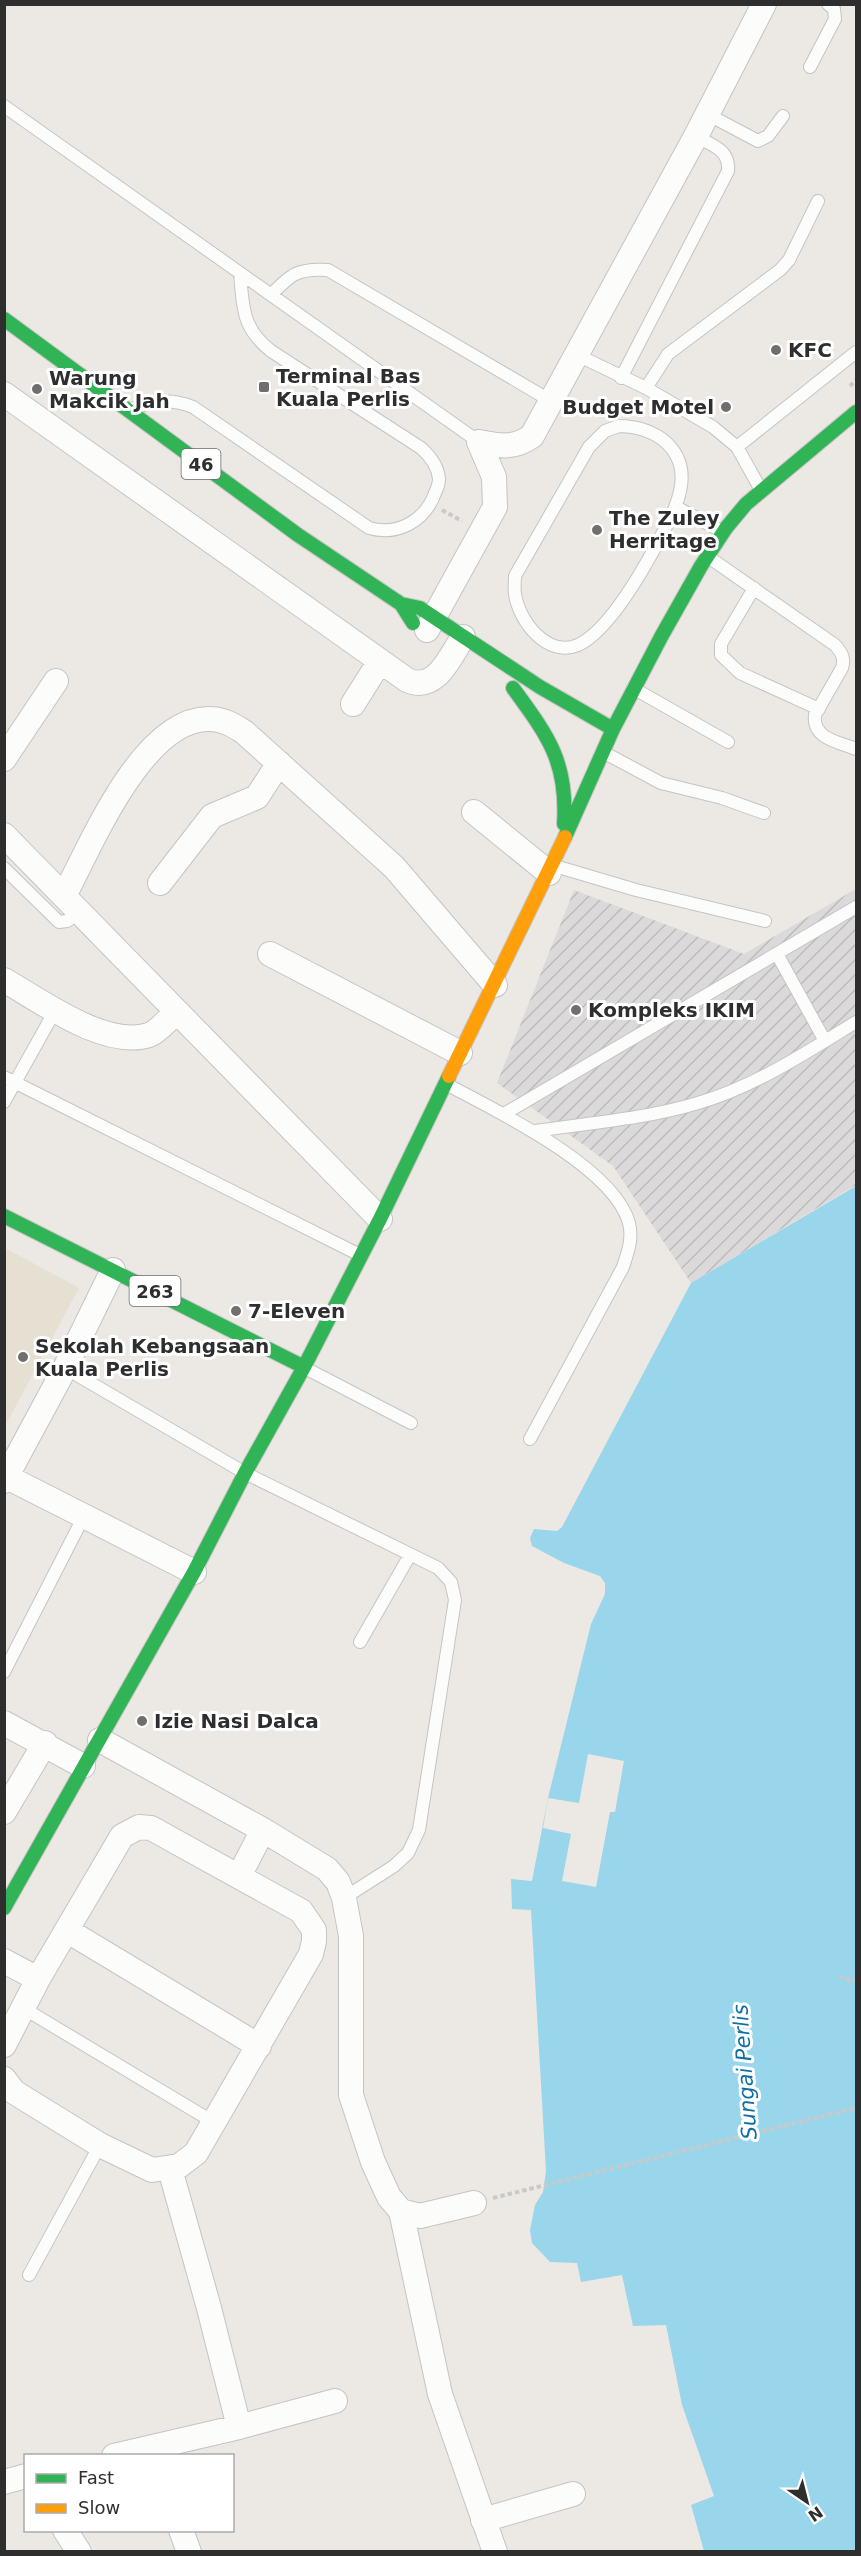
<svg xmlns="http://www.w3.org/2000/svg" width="861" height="2556" viewBox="0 0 861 2556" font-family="'DejaVu Sans',sans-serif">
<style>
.industrial{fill:url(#industrial-furrows)}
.education{fill:#e6e0d3}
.water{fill:#99d6ec}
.pier{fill:#ece8e4}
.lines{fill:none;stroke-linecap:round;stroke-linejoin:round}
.lane-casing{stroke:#c5c4c5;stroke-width:14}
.street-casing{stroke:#c5c4c5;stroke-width:26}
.fast-casing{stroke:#c5c4c5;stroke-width:16}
.slow-casing{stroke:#c5c4c5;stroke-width:16}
.path{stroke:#c9c9c8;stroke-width:4;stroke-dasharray:4.5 3;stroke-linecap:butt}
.lane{stroke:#fcfcfb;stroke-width:12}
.street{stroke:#fcfcfb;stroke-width:24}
.fast{stroke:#30b455;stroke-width:14}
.slow{stroke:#ff9f0a;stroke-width:14}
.poi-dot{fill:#706f6e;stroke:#fff;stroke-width:2}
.labels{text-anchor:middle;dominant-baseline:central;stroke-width:6;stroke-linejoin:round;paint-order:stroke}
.shield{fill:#fff;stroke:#6d6d6d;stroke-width:1.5}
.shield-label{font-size:18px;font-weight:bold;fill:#2e2e2e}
.poi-label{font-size:20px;font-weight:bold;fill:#2e2e2e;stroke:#fff;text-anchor:start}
.water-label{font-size:21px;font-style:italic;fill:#0d6fa3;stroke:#fff}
</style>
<defs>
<pattern id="industrial-furrows" width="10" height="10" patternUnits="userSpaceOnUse" patternTransform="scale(1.5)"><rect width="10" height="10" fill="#dcd9db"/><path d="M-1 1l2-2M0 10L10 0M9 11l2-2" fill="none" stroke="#bdbbbc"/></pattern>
</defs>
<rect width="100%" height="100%" fill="#ece8e4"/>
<path class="industrial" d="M856 889V1185L691 1283 613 1166 497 1083 574 890 744 954Z"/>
<path class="education" d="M5 1248 79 1288 5 1426Z"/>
<path class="water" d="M856 1186V2551H704L691 2505 714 2496 682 2405 666 2325 633 2326 622 2275 581 2282 577 2263 550 2262 532 2243 530 2230 535 2205 543 2192 546 2171 531 1910 512 1909 511 1879 532 1881 548 1798 591 1624 605 1594V1583L600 1576 564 1563 532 1546 530 1538 534 1529 557 1531 562 1527 691 1283Z"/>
<path class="pier" d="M588 1754 624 1761 615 1812H610L596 1887 562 1881 571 1834 543 1828 548 1798 579 1803Z"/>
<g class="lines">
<g class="lane-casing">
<path id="lane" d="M810 67 835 19 834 9 828 4
M4 106 479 442
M707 114 758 141 768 136 783 116
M271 295C291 274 298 268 328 270L551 401
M575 354 646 388 713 427 737 447 761 490
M621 378 728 171C730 149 712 146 696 136
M646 388 668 354 780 270 789 260 818 201
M131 409C154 401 170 398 193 407L369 528C398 536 425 521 435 493 437 489 439 484 439 479 438 466 430 456 421 448L271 351C242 328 243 308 240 273
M619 426C635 426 649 430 662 439 703 471 670 518 652 553 637 580 606 632 578 645 547 658 519 621 515 594 514 589 515 582 515 576L589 447 605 431Z
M737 447 856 352
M676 507 723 532
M707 556 835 645C842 653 845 658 842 668L815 715C812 739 839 742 856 749
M754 588 721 644V655L740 673 819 709
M633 688 728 742
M603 752 661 783 722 798 764 813
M555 866 636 890 765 921
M4 868 59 922 67 921 80 912
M777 954 825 1041
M4 1077 360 1255
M446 1084C495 1110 614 1167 629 1223 633 1238 628 1252 623 1267L530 1439
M4 1102 56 1009
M504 1114 856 907
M535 1131C589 1123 645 1119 698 1103 754 1087 807 1052 856 1022
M65 1368 245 1473 438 1568 451 1582 455 1600 419 1830 408 1853 394 1866 344 1898
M305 1368 411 1423
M360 1642 410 1555
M4 1672 84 1516
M23 2008 215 2123
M29 2275 100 2145"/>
</g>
<g class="street-casing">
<path id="street" d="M4 394 407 680C436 693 450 657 463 637
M479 442C500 446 514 449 532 436L696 136 764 4
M427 630 495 507 494 477 479 442
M353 704 380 661
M4 759 56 681
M474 812 549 873
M4 835 380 1219
M160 883 212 816 257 797 279 763
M64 896C91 845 143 717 210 719 223 719 233 725 244 732L394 867 495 985
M270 954 460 1053
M4 980C41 1001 105 1049 149 1035 158 1032 169 1018 177 1012
M7 1477 194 1572
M4 1481 65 1368 113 1270
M4 1723 83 1766
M100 1740 263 1830 327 1869 338 1882 344 1898 351 1936V2095L373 2162 389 2197 401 2211 420 2216 474 2203
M4 1812 45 1743
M239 1876 263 1830
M68 1931 259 2046
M4 1961 38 1979
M4 2045 38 1979 122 1836 139 1827 151 1828 301 1911 314 1930V1941L311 1954 196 2153 179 2166 152 2170 100 2145 14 2092 4 2079
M170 2169 209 2308 239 2427
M401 2211 440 2394 495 2552
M114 2456 239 2427 335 2401
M4 2482 26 2476
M483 2520 573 2494
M65 2530 79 2552
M181 2530 189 2552"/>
</g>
<g class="fast-casing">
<path id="fast" d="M4 319 298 535 401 604 413 623
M401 604 420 608 540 687 613 729 565 837
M513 688C548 736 568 762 564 824
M613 729 661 637 701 566 726 528 746 504 856 412
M4 1216 304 1367 380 1219 449 1076
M4 1908 194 1572 245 1473 304 1367"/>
</g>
<g class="slow-casing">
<path id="slow" d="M449 1076 565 837"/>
</g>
<path class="path" d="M850 386 856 380
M442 510 462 521
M839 1977 856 1981
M493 2198 856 2108"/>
<use href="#lane" class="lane"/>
<use href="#street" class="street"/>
<use href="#fast" class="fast"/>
<use href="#slow" class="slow"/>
</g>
<g class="poi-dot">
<circle cx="776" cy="350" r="6"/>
<rect x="258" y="381" width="12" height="12" rx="3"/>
<circle cx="37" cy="389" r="6"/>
<circle cx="726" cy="407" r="6"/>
<circle cx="597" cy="530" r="6"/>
<circle cx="576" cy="1010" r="6"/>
<circle cx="236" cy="1311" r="6"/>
<circle cx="23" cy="1357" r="6"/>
<circle cx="142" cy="1721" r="6"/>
</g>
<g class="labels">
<g class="shield">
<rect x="181.5" y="449" width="39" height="30" rx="4.5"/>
<rect x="129.5" y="1276" width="51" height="30" rx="4.5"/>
</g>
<g class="shield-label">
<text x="201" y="464">46</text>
<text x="155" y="1291">263</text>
</g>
<g class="poi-label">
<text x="788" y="350">KFC</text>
<text x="276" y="376">Terminal Bas<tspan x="276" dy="23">Kuala Perlis</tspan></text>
<text x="49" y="378">Warung<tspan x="49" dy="23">Makcik Jah</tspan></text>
<text x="714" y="407" text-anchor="end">Budget Motel</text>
<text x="609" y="518">The Zuley<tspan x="609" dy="23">Herritage</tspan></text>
<text x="588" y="1010">Kompleks IKIM</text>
<text x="248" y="1311">7-Eleven</text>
<text x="35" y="1346">Sekolah Kebangsaan<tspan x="35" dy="23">Kuala Perlis</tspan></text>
<text x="154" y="1721">Izie Nasi Dalca</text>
</g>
<g class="water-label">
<text transform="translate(745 2072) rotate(-94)">Sungai Perlis</text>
</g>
</g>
<rect width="861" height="2556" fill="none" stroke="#2e2e2e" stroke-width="12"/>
<rect x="24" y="2454" width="210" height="78" fill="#ffffff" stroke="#ababab" stroke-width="1.5"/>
<rect x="36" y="2474" width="30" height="9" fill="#30b455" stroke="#ababab" stroke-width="1.5"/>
<text x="78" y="2484" font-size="18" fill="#2e2e2e">Fast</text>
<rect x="36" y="2504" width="30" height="9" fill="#ff9f0a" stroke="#ababab" stroke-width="1.5"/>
<text x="78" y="2514" font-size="18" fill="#2e2e2e">Slow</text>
<g transform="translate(807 2502) rotate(145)" stroke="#ffffff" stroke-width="4.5" paint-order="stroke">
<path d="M0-4.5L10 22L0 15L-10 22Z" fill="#2e2e2e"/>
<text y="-9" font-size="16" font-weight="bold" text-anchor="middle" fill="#2e2e2e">N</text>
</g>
</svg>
